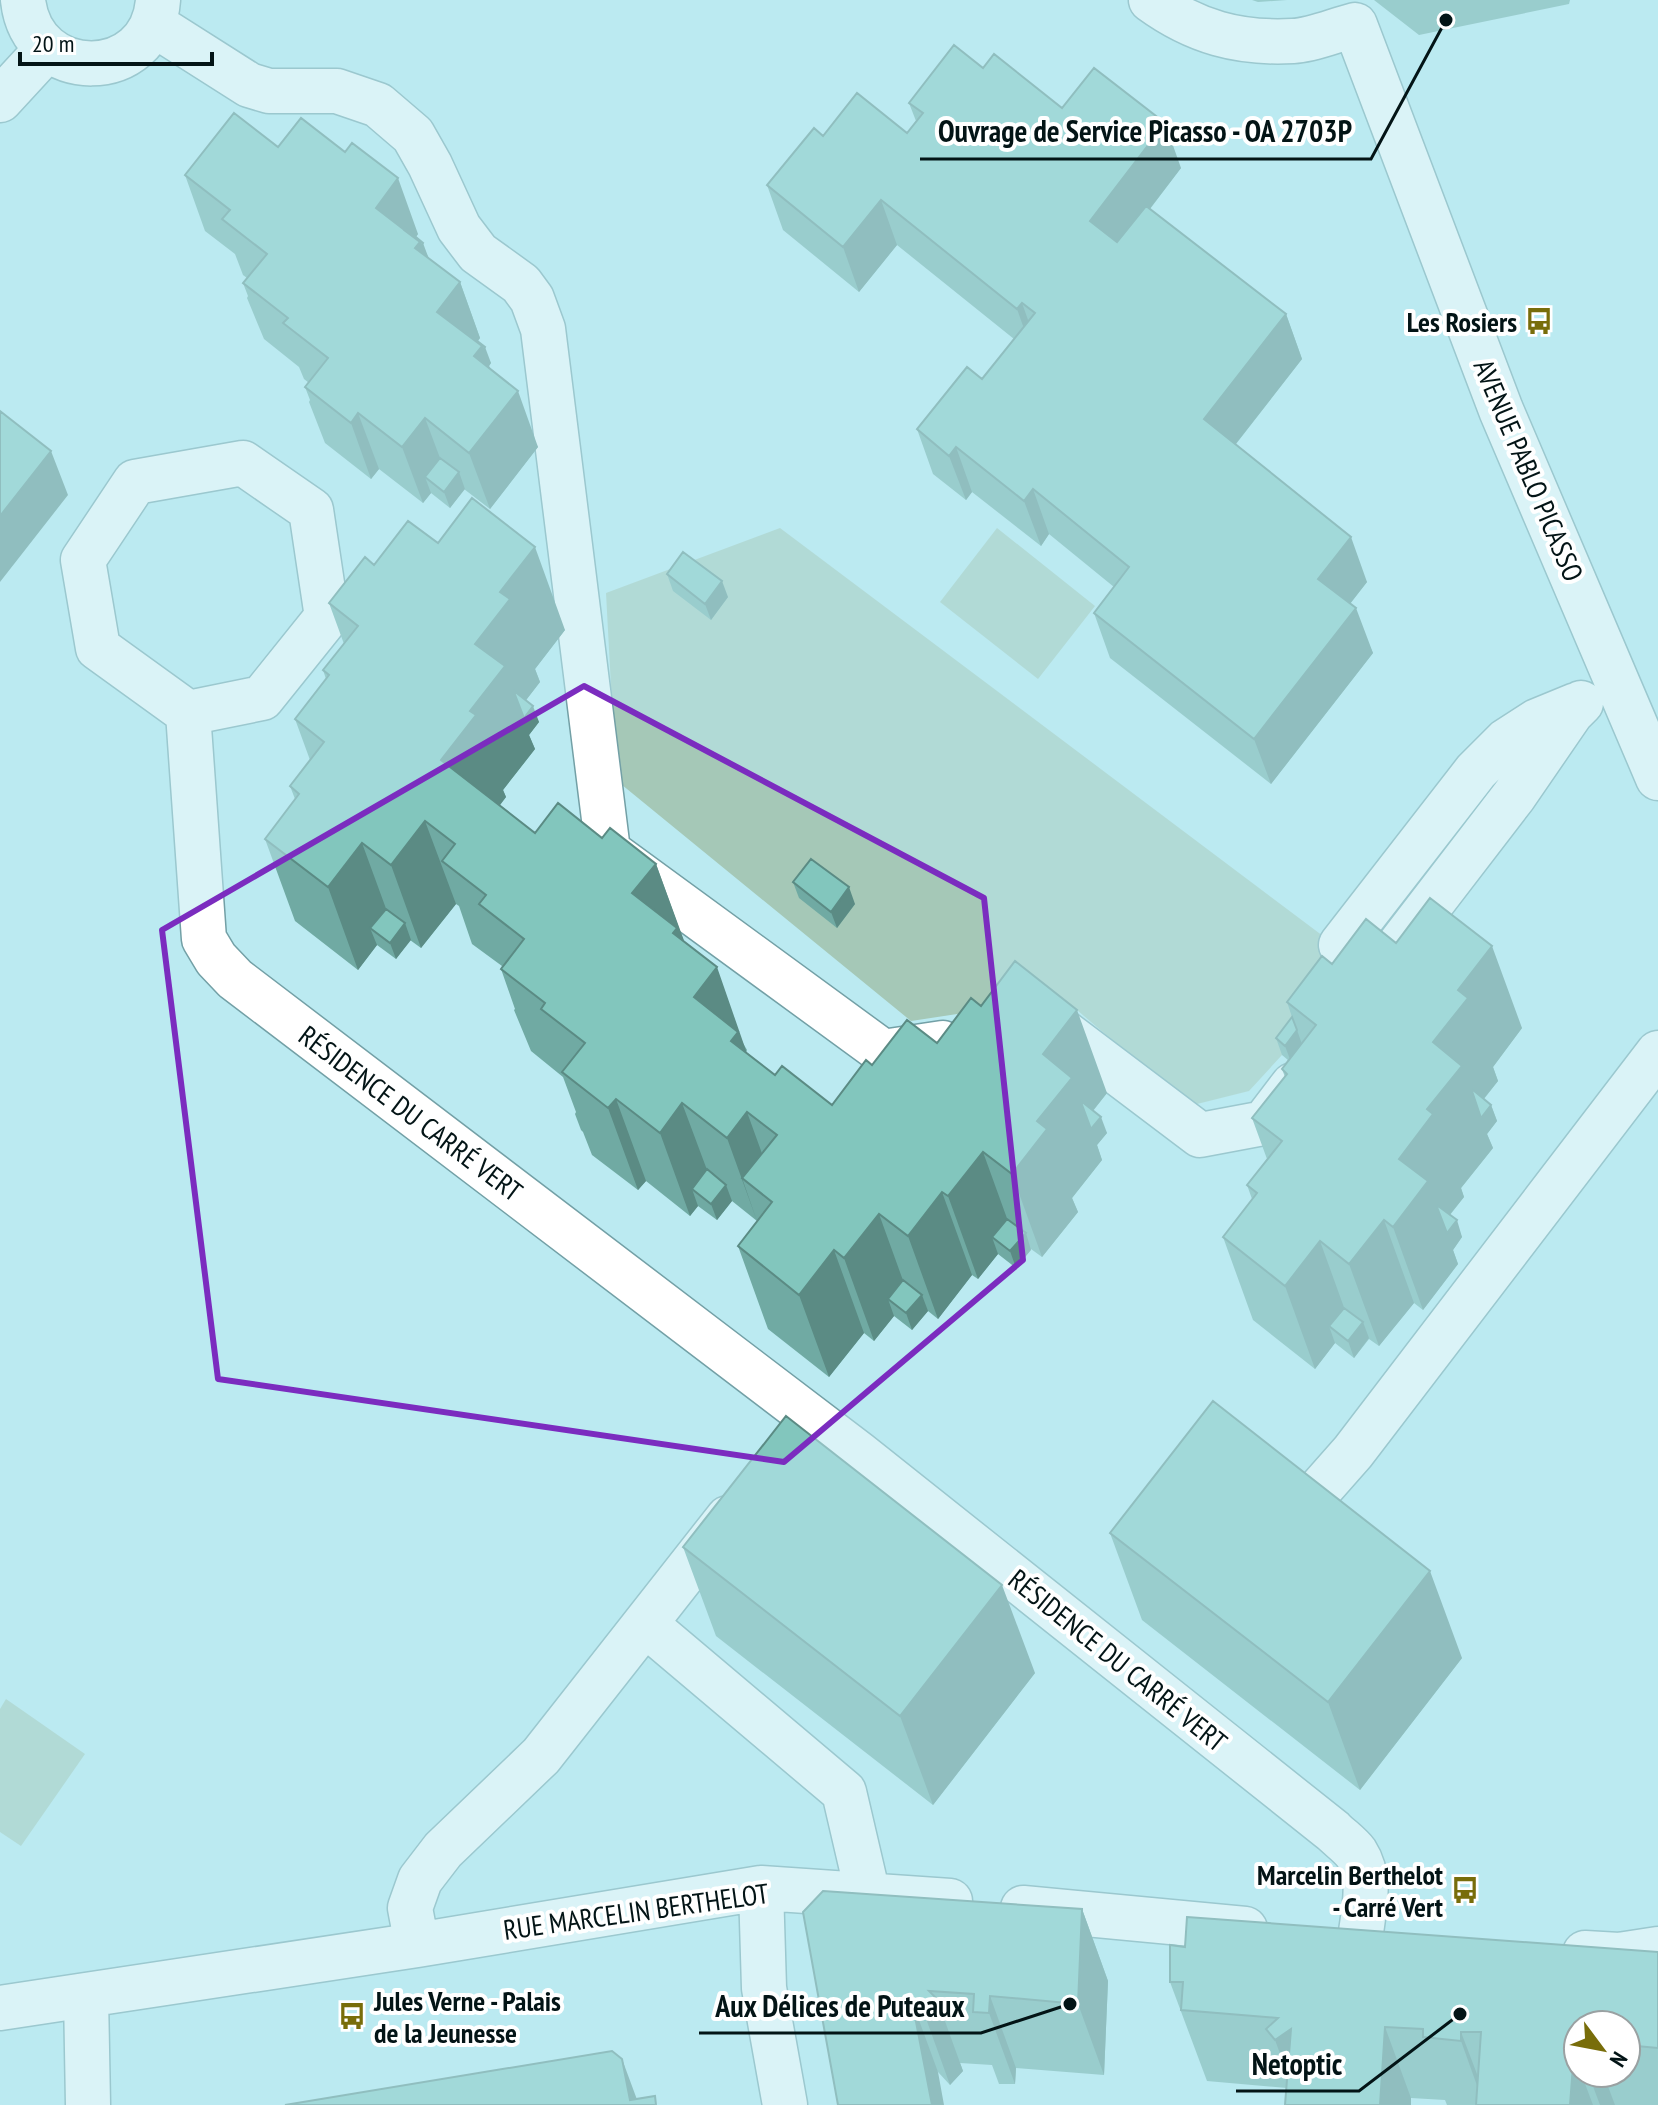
<svg xmlns="http://www.w3.org/2000/svg" width="1658" height="2105" viewBox="0 0 1658 2105" font-family="'PT Sans Narrow',sans-serif">
<style>
.green{fill:#a5c8b7}
.lines{fill:none;stroke-linecap:round;stroke-linejoin:round}
.minor-casing{stroke:#73a0a6;stroke-width:47}
.minor{stroke:#fff;stroke-width:44}
.wall{fill:#70aaa3;fill-rule:evenodd}
.shaded-wall{fill:#5b8b84}
.building{fill:#82c6bd;stroke:#5b8b84;stroke-width:2}
.marked{fill:none;stroke:#7b2cbf;stroke-width:6;stroke-linejoin:round}
.labels{text-anchor:middle;dominant-baseline:central;stroke-width:8;stroke-linejoin:round;paint-order:stroke}
.poi-label{font-size:28px;font-weight:bold;fill:#031416;stroke:#fff;text-anchor:end}
.street-label{font-size:28px;fill:#031416;stroke:#fff}
.leader{fill:none;stroke:#031416;stroke-width:3}
.callout-dot{fill:#031416;stroke:#fff;stroke-width:3}
.callout-label{font-size:30px;text-anchor:middle;font-weight:bold;fill:#031416;stroke:#fff;stroke-width:8;stroke-linejoin:round;paint-order:stroke}
</style>
<rect width="100%" height="100%" fill="#bbeaf1"/>
<path class="green" d="M780 528 1355 960 1282 1055 1249 1091 1189 1106 1063 998 911 1021 616 780 606 593Z
M997 528 1095 606 1038 679 940 602Z
M6 1699 85 1754 21 1846 0 1832V1709Z"/>
<g class="lines">
<g class="minor-casing">
<path id="minor" d="M23 0C32 85 152 84 158 0
M1151 0C1195 32 1239 44 1293 41 1313 40 1335 30 1355 25L1501 410 1658 778
M153 24 249 85 269 91H337L378 105 413 135 430 165 459 228 478 253 521 284 532 299 543 329 608 851 883 1052 943 1043
M0 100 47 49
M243 463 311 510 327 617 262 698 188 713 98 648 83 560 135 482Z
M188 713 204 939 216 959 235 979 859 1454 1333 1831C1340 1838 1350 1845 1356 1853 1373 1879 1363 1912 1360 1940
M1341 945 1476 771 1506 741 1537 721 1576 705
M1398 947 1514 796 1571 713 1581 703
M1042 1029 1057 1027 1200 1135 1264 1123 1293 1085
M1308 1503 1353 1452 1658 1053
M645 1624 844 1792 868 1895
M761 1888 764 1988 785 2105
M1023 1908 1245 1929
M417 1945 410 1908 420 1880 443 1850 541 1756 728 1518
M1585 1953 1619 1955 1658 1949
M86 1995 88 2105
M0 2008 417 1945 761 1888 950 1901"/>
</g>
<use href="#minor" class="minor"/>
</g>
<path class="wall" d="M1252 0H1287L1258 2Z
M1374 0H1570L1569 4 1419 35Z
M983 68 1181 168 1150 209 1286 314 1302 359 1236 444 1367 582 1350 604 1373 653 1271 784 1110 658 1094 613 1114 587 1049 534 1041 546 972 492 966 500 933 474 917 429 982 379 1014 339 897 245 859 292 783 230 767 185 823 136 907 133 916 121 909 103Z
M278 147 418 234 416 237 429 258 460 282 480 338 478 341 491 363 489 366 490 368 538 447 490 509 464 489 450 508 431 493 423 503 379 469 371 479 325 443 309 402 310 400 305 387 309 383 304 379 299 367 264 339 247 298 248 296 243 283 247 278 243 275 235 254 205 231 185 175Z
M438 543 565 630 535 669 540 682 526 700 539 722 529 735 535 749 503 790 506 797 500 805 535 833 602 838 656 864 684 942 747 1050 746 1052 775 1075 832 1105 872 1065 937 1043 981 1006 1107 1093 1093 1111 1107 1133 1097 1145 1102 1160 1072 1198 1078 1212 1042 1257 1031 1249 1016 1268 998 1254 978 1279 972 1275 938 1319 928 1311 912 1330 894 1316 874 1341 864 1333 829 1377 768 1329 738 1246 757 1221 732 1201 717 1220 698 1206 690 1216 646 1181 638 1190 592 1155 583 1132 581 1130 575 1114 576 1112 563 1077 531 1051 514 1010 515 1009 501 969 502 966 472 944 459 906 456 904 421 948 410 940 396 959 377 945 358 970 295 921 265 839 295 799 290 786 310 760 295 719 326 679 323 670 344 644 329 603 374 565Z
M667 574 728 597 711 620 673 591Z
M793 882 855 904 837 928 799 898Z
M1396 943 1522 1028 1493 1067 1498 1081 1484 1099 1491 1105 1497 1121 1487 1134 1493 1148 1461 1188 1464 1197 1450 1215 1462 1237 1453 1250 1458 1264 1423 1310 1414 1303 1379 1346 1369 1339 1354 1358 1335 1343 1315 1369 1253 1320 1223 1237 1252 1199 1247 1185 1267 1159 1252 1118 1285 1077 1282 1069 1288 1060 1282 1055 1276 1038 1292 1017 1287 1002 1332 964Z
M1110 1533 1462 1658 1360 1790 1142 1620Z
M683 1547 1035 1673 933 1805 716 1636Z
M1082 1909 1108 1981 1104 2075 1016 2068 1015 2084H999L992 2065 960 2063 963 2071 950 2085 938 2072 803 1912Z
M1185 1947 1658 1952V2105H1447L1445 2100 1411 2098V2105H1285L1287 2088 1207 2081 1170 1982ZM1578 2025H1626V2073H1578Z"/>
<path class="shaded-wall" d="M1165 123 1181 168 1106 266 1090 221Z
M398 178 418 234 402 256 376 208Z
M881 200 897 245 859 292 843 247Z
M420 242 423 243 429 259 415 248Z
M460 282 480 338 463 360 437 312Z
M1022 303 1038 348 1033 354 1017 309Z
M1286 314 1302 359 1220 464 1204 419Z
M482 346 485 347 491 363 489 366 502 402 474 356Z
M518 391 538 447 490 509 469 453Z
M358 413 379 469 371 479 351 423Z
M425 418 446 474 425 477 431 493 423 503 402 447Z
M956 447 972 492 966 500 949 456Z
M51 451 68 495 0 582V516Z
M459 472 465 489 450 508 444 492Z
M1033 489 1049 534 1041 546 1024 501Z
M1351 537 1367 582 1334 624 1318 579Z
M535 547 565 630 535 669 540 682 520 708 533 706 539 722 529 735 535 749 503 790 506 797 477 835 441 760 470 711 475 644 500 592Z
M722 581 728 597 711 620 705 604Z
M1356 608 1373 653 1271 784 1254 739Z
M425 821 456 904 421 948 391 865Z
M362 843 392 925 370 928 377 945 358 970 328 887Z
M656 864 686 946 717 967 768 1114 761 1124 748 1088 632 893Z
M849 887 855 904 837 928 831 912Z
M405 923 411 940 396 959 390 943Z
M1492 946 1522 1028 1493 1067 1498 1081 1477 1107 1491 1105 1497 1121 1487 1134 1493 1148 1461 1188 1464 1197 1443 1223 1457 1220 1462 1237 1453 1250 1458 1264 1423 1310 1393 1227 1399 1159 1427 1109 1433 1042 1458 990Z
M1077 1010 1107 1093 1087 1118 1101 1117 1107 1133 1097 1145 1102 1160 1072 1198 1078 1212 1042 1257 1012 1174 1037 1121 1043 1054Z
M1297 1030 1303 1047 1291 1062 1285 1046Z
M616 1099 646 1181 638 1190 608 1108Z
M682 1103 713 1186 692 1189 698 1206 690 1216 660 1133Z
M747 1112 777 1195 742 1178 757 1221 727 1138Z
M983 1152 1013 1235 992 1237 998 1254 978 1279 948 1196Z
M726 1185 732 1201 717 1220 711 1204Z
M942 1192 972 1275 938 1319 908 1236Z
M879 1214 909 1297 888 1299 894 1316 874 1341 844 1258Z
M1384 1220 1414 1303 1379 1346 1349 1264Z
M1026 1233 1031 1250 1016 1268 1010 1251Z
M1320 1241 1350 1324 1329 1326 1335 1343 1315 1369 1285 1286Z
M834 1250 864 1333 829 1377 799 1295Z
M922 1295 928 1311 912 1330 906 1313Z
M1363 1322 1369 1338 1354 1358 1348 1341Z
M1430 1571 1462 1658 1360 1790 1328 1702Z
M1002 1585 1035 1673 933 1805 900 1716Z
M1082 1909 1108 1981 1104 2075 1078 2004Z
M990 1996 1016 2068 1015 2084 989 2013Z
M937 1999 963 2071 950 2085 924 2013Z
M912 2001 938 2072 944 2105H932Z
M1385 2027 1411 2098V2105H1380Z
M1291 2029 1299 2105 1275 2040Z
M1461 2032 1488 2103 1484 2105 1461 2041Z
M1574 2052 1578 2064V2073H1581L1593 2105H1570Z
M622 2059 639 2105 630 2100Z
M1588 2073H1603L1615 2105H1600Z"/>
<path class="building" d="M954 45 983 68 994 54 1062 108 1094 68 1165 123 1090 221 1117 242 1146 206 1286 314 1204 419 1351 537 1318 579 1356 608 1254 739 1094 613 1129 567 1033 489 1024 501 956 447 949 456 917 429 967 367 982 379 1035 313 1022 303 1017 309 881 200 843 247 767 185 814 128 823 136 857 93 907 133 923 113 909 103Z
M234 113 278 147 301 118 345 152 352 143 398 178 376 208 420 242 415 248 460 282 437 312 482 346 474 356 518 391 469 453 425 418 402 447 358 413 351 423 305 387 328 358 283 323 288 318 243 283 267 254 222 219 230 210 185 175Z
M405 228 423 243 421 246 420 242 404 230Z
M467 333 485 347 483 350 482 346 466 334Z
M0 411 51 451 0 516Z
M440 458 459 472 444 492 425 477Z
M472 498 535 547 500 592 510 599 475 644 505 666 470 711 476 715 441 760 535 833 558 803 602 838 610 828 656 864 632 893 677 928 673 933 717 967 694 997 738 1032 731 1041 775 1075 782 1066 832 1105 866 1060 872 1065 907 1020 937 1043 971 998 981 1006 1015 961 1077 1010 1043 1054 1072 1078 1037 1121 1047 1129 1012 1174 983 1152 948 1196 942 1192 908 1236 879 1214 844 1258 834 1250 799 1295 738 1246 772 1202 742 1178 777 1135 747 1112 727 1138 682 1103 660 1133 616 1099 608 1108 562 1072 585 1043 541 1009 545 1003 501 969 524 939 479 904 486 895 442 861 455 844 425 821 391 865 362 843 328 887 265 839 299 794 290 786 324 742 295 719 329 675 323 670 358 626 329 603 365 557 374 565 408 521 438 543Z
M683 552 722 581 705 604 667 574Z
M514 691 533 706 524 718 514 692Z
M811 859 849 887 831 912 793 882Z
M1430 898 1492 946 1458 990 1468 998 1433 1042 1462 1066 1427 1109 1433 1114 1399 1159 1428 1181 1393 1227 1384 1220 1349 1264 1320 1241 1285 1286 1223 1237 1257 1193 1247 1185 1282 1141 1252 1118 1287 1074 1282 1069 1316 1025 1287 1002 1322 956 1332 964 1366 919 1396 943Z
M386 909 405 923 390 943 370 928Z
M1292 1017 1297 1030 1285 1046 1276 1038Z
M1473 1090 1491 1105 1481 1118 1472 1091Z
M1081 1101 1101 1117 1091 1129 1081 1102Z
M707 1169 726 1185 711 1204 692 1189Z
M1438 1206 1457 1220 1447 1233 1437 1207Z
M1007 1219 1026 1233 1010 1251 992 1237Z
M903 1280 922 1295 906 1313 888 1299Z
M1344 1308 1363 1322 1348 1341 1329 1326Z
M1213 1401 1430 1571 1328 1702 1110 1533Z
M786 1416 1002 1585 900 1716 683 1547Z
M823 1891 1082 1909 1078 2004 990 1996 989 2013 973 2012 974 1994 929 1991 937 1999 924 2013 912 2001 932 2105H838L803 1912Z
M1187 1917 1658 1952V2048L1626 2045V2025H1578V2057L1574 2052 1570 2105H1476L1481 2032H1461V2041L1423 2037V2029L1385 2027 1380 2105H1285L1291 2029 1275 2040 1266 2029 1278 2018 1181 2010 1183 1982H1170V1945L1185 1947Z
M612 2051 622 2059 630 2100 655 2096 656 2105H285Z"/>
<path d="M0 0H1658V2105H0ZM584 686 984 898 1023 1260 784 1462 218 1379 162 930Z" fill="#bbeaf1" fill-opacity=".55" fill-rule="evenodd"/>
<path class="marked" d="M584 686 984 898 1023 1260 784 1462 218 1379 162 930Z"/>
<defs>
<g id="bus-bare" transform="scale(2.16)"><path d="M-5-6H5V4H4V6H2V4H-2V6H-4V4H-5ZM-3.5-4V0h7V-4ZM-3.5 1.2v1.5H-2V1.2ZM2 1.2v1.5H3.5V1.2Z" fill="#786d0a" stroke="#fff" stroke-width="2.5" paint-order="stroke"/></g>
</defs>
<g fill-rule="evenodd">
<use href="#bus-bare" x="1539" y="321"/>
<use href="#bus-bare" x="1465" y="1890"/>
<use href="#bus-bare" x="352" y="2016"/>
</g>
<g class="labels">
<g class="poi-label">
<text x="1517" y="321">Les Rosiers</text>
<text x="1443" y="1874">Marcelin Berthelot<tspan x="1443" dy="32">- Carré Vert</tspan></text>
<text x="374" y="2000" text-anchor="start">Jules Verne - Palais<tspan x="374" dy="32">de la Jeunesse</tspan></text>
</g>
<g class="street-label">
<text transform="translate(1529 470) rotate(67)">AVENUE PABLO PICASSO</text>
<text transform="translate(411 1113) rotate(37)">RÉSIDENCE DU CARRÉ VERT</text>
<text transform="translate(1118 1660) rotate(39)">RÉSIDENCE DU CARRÉ VERT</text>
<text transform="translate(636 1911) rotate(-8)">RUE MARCELIN BERTHELOT</text>
</g>
</g>
<path class="leader" d="M1446 20L1371 159H920M1070 2004L981 2033H699M1460 2014L1359 2091H1236"/>
<g class="callout-dot">
<circle cx="1446" cy="20" r="8"/>
<circle cx="1070" cy="2004" r="8"/>
<circle cx="1460" cy="2014" r="8"/>
</g>
<g class="callout-label">
<text x="1145" y="142">Ouvrage de Service Picasso - OA 2703P</text>
<text x="840" y="2017">Aux Délices de Puteaux</text>
<text x="1297" y="2075">Netoptic</text>
</g>
<g transform="translate(1602 2049) rotate(122)"><circle r="38" fill="#ffffff" stroke="#9aa1a2" stroke-width="2"/>
<path d="M0-6L14 30L0 20L-14 30Z" fill="#786d0a"/>
<text y="-12" font-size="22" font-weight="bold" text-anchor="middle" fill="#031416">N</text>
</g>
<path d="M20 52v12h192v-12" fill="none" stroke="#031416" stroke-width="4"/>
<text x="32" y="52" font-size="24" fill="#031416" stroke="#ffffff" stroke-width="6" paint-order="stroke">20 m</text>
</svg>
